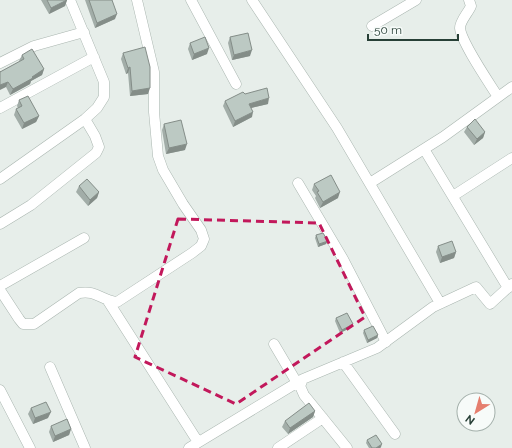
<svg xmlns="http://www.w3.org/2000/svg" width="512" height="448" viewBox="0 0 512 448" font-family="Raleway,sans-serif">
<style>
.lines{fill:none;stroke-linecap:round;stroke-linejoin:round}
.minor-casing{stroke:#aab6b0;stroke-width:11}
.minor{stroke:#fff;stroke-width:10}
.wall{fill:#a2ada8}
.shaded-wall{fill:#848d88}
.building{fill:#bcc9c3;stroke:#848d88}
.marked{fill:none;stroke:#c2185b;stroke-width:3;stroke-dasharray:8 5;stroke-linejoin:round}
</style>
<rect width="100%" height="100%" fill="#e7eeea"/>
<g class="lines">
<g class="minor-casing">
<path id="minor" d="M191 0 236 84
M252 0 337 128 440 303
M469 0 471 6C468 13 460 21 460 28 461 42 490 84 498 97
M372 26 416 0
M0 63 34 46 84 32
M0 108 94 57
M424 149 508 288
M0 179 85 119 97 108 104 97V82L70 0
M298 183 343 259 386 342
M370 183 443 137 512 87
M453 196 512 158
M0 224 31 205 96 153 99 147 95 136 85 119
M0 286 84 238
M0 290 19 319 23 324H34L79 293C97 290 100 300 117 302L192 253 201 246 204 239 201 230 183 204 163 170 158 156 154 112V72L137 0
M108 301 198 442
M274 344 297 383
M343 362 395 434
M50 367 85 448
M0 390 30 448
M189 448 303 379
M278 448 323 418
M347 448 304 395 300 386 303 379 377 348 433 307 476 287 490 304 512 284"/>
</g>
<use href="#minor" class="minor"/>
</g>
<path class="wall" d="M41 0H67L65 6 49 14Z
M85 0H112L115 19 95 28Z
M230 37 250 56 232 60 228 43Z
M190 43 207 54 192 60 188 49Z
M123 53 148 94 130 96 128 73 126 74 121 59Z
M22 55 44 69 42 75 31 81 30 84 10 95 6 87 0 72 20 61H19Z
M245 94 268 104 251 108 252 117 233 127 223 106 225 101Z
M19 100 39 116 36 122 22 129 14 115 16 109 18 108 17 106Z
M164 124 185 150 166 154 162 130Z
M467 127 485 132 483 138 474 145 464 132Z
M314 184 338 198 320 208 315 198 316 196 312 190Z
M79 186 99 192 97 198 88 206 76 192Z
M316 235 326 244 318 247 315 238Z
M438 246 456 252 454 258 440 263 436 252Z
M336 318 352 327 340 333 335 321Z
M364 330 378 335 377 338 367 343 363 333Z
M31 408 48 418 33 424 28 414Z
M315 411 313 417 288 434 282 427 285 421Z
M51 426 71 429 69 435 53 442 49 432Z
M367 440 381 447 380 448H369L366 443Z"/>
<path class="shaded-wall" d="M67 0 65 6 49 14 51 8Z
M117 14 115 19 95 28 97 23Z
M209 48 207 54 192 60 194 54Z
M252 50 250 56 232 60 234 55Z
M130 67 128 73 126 74 128 68Z
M44 69 42 75 31 81 30 84 10 95 13 89Z
M8 82 6 87 0 90V85Z
M150 88 148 94 130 96 132 91Z
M269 98 268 104 247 109 249 104Z
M253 112 252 117 233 127 235 121Z
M39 116 36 122 22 129 24 123Z
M485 132 483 138 474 145 477 139Z
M187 144 185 150 166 154 169 148Z
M99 192 97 198 88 206 90 200Z
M340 192 338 198 320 208 323 202Z
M328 241 326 244 318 247 319 244Z
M456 252 454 258 440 263 442 257Z
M353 324 352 327 340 333 342 330Z
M378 335 377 338 367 343 368 340Z
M315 411 313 417 288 434 290 428Z
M51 412 48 418 33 424 35 418Z
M71 429 69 435 53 442 55 436Z
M382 444 381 447 380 448H376Z"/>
<path class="building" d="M47 0H67L51 8Z
M89 0H112L117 14 97 23Z
M248 33 252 50 234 55 230 37Z
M205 37 209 48 194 54 190 43Z
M145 47 150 67V88L132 91 130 67 128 68 123 53Z
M32 49 44 69 32 77 33 78 13 89 8 82 0 85V71V72L24 59 22 55Z
M267 88 269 98 249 104 253 112 235 121 225 101 243 92 245 94Z
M28 96 39 116 24 123 16 109 22 106 19 100Z
M475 119 485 132 477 139 467 127Z
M181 120 187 144 169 148 164 124Z
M331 175 340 192 323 202 317 192 319 191 314 184Z
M87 179 99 192 90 200 79 186Z
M323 233 328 241 319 244 316 235Z
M452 241 456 252 442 257 438 246Z
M347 313 353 324 342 330 336 318Z
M373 326 378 335 368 340 364 330Z
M46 402 51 412 35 418 31 408Z
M309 403 315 411 290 428 285 421Z
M67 419 71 429 55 436 51 426Z
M376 435 382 444 376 448H372L367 440Z"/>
<path class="marked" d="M178 219 319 223 365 317 236 404 135 357Z"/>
<g transform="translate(476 412) rotate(217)"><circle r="19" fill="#f7fbf9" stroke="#a4b0ab"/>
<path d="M0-3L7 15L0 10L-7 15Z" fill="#e57e6e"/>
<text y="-6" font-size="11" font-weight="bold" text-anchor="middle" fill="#273f36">N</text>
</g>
<path d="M368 34v6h90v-6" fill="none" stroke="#273f36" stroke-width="2"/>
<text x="374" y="34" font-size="12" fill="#273f36" stroke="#f7fbf9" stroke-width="3" paint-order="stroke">50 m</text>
</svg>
